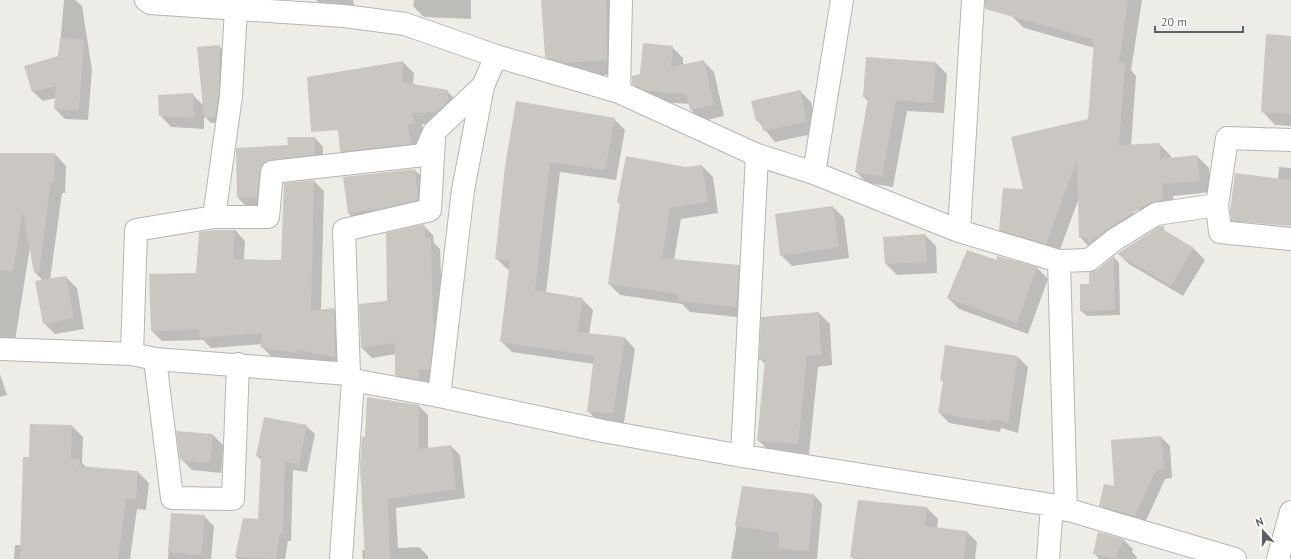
<svg xmlns="http://www.w3.org/2000/svg" width="1291" height="559" viewBox="0 0 1291 559" font-family="'PT Sans',sans-serif">
<style>
.shadow{fill:#0003}
.building{fill:#cac7c2}
.lines{fill:none;stroke-linecap:round;stroke-linejoin:round}
.street-casing{stroke:#b3b6b9;stroke-width:24}
.street{stroke:#fff;stroke-width:22}
</style>
<rect width="100%" height="100%" fill="#eeece6"/>
<path class="shadow" d="M64 0H75L82 6 92 70 88 120 65 119 55 109 56 98 43 101 33 92 59 57Z
M316 0H353L356 12H328Z
M414 0H471V19L424 17 413 6Z
M542 0H611L617 74 579 77 560 71 546 57Z
M1014 0H1142L1131 70 1136 76 1131 146 1159 144 1171 156V158L1197 156 1209 168 1211 192 1173 196 1174 208 1130 210 1146 224 1091 249 1080 237 1079 198 1058 255 1012 242 1000 230 1024 190 1089 120 1095 48 1024 28 1012 16Z
M1291 37V126L1275 125 1262 111Z
M219 46 225 52 221 122 211 123 204 116V129L171 127 160 115 192 94 204 106Z
M672 47 683 58V66L703 61 714 72 724 116 702 121 691 110 690 104 659 102 644 95 633 84Z
M403 62 414 73 413 85 447 91 458 102 448 123 422 124 424 134 419 135 422 155 352 162 341 151 331 74Z
M936 63 947 74 944 113 907 111 893 187 867 183 856 172 868 101 864 97Z
M800 91 811 102 817 133 775 142 757 120Z
M614 119 625 130 616 180 560 172 546 293 582 299 593 310 589 334 625 338 635 349 624 423 599 422 588 411 594 364 512 352 501 341 510 270 507 269 496 258 506 167Z
M315 138 323 147V163L274 170 266 206 247 207 238 198 237 149 289 146Z
M0 154H55L66 166 65 193H62L50 280 66 277 77 288 84 329 55 334 44 323 43 281 35 272 30 247 14 347 0 354Z
M702 166 713 177 718 213 681 219 674 260 739 266 750 277 746 318 690 312 682 304 620 295 609 284 621 205 618 202Z
M1279 167 1291 168V225L1241 220V223L1291 227V236L1243 231 1232 220 1278 179Z
M415 170 426 181 429 211 359 224 348 213Z
M314 181 324 191 321 311 334 309 344 320 345 367 272 357 262 347V344L211 348 203 340 162 341 152 331 235 230 245 241 244 260 281 261Z
M833 207 844 218 849 258 792 266 781 255Z
M423 225 433 235 434 243 440 249 443 334 439 379 429 378V389L406 385 396 375V354L372 358 362 348 388 301Z
M1159 228 1194 249 1205 260 1183 296 1129 264 1119 254Z
M925 235 936 246 937 273 897 275 886 264Z
M998 257 1037 268 1048 279 1028 334 959 309 948 298 998 261Z
M1114 257 1119 263 1120 315 1087 316 1081 311 1090 285 1097 271Z
M819 313 830 324 832 365 818 367 809 454 769 451 758 440 766 365 760 359 762 318Z
M1018 357 1028 367 1018 433 1001 428 1000 432 949 423 939 412 944 383 941 380Z
M0 374 7 395 0 397Z
M419 406 428 415V449L451 446 460 455 465 498 396 508 398 548 419 547 428 556V559H363L362 550H366Z
M72 426 83 437 82 463 87 468 138 472 149 483 146 510 137 509 130 559H14L15 545H21L30 458Z
M306 426 315 434 307 472 293 470 291 541H288L285 559H238L236 557 244 519 259 520 262 461 257 456Z
M213 435 224 446 221 473 192 470 181 459Z
M1161 437 1170 446 1172 478 1165 479 1144 525 1109 515 1100 506Z
M743 488 814 495 822 504 817 559H731Z
M859 501 927 508 938 519 937 529 967 532 977 542 975 559H854L851 557Z
M172 514 204 516 214 526 211 559H168Z
M1099 533 1124 540 1133 549 1132 552 1137 557 1136 559H1099L1094 553Z"/>
<path class="building" d="M541 0H606L607 60 564 63 545 57Z
M985 0H1128L1119 63H1125L1119 145 1160 143V159L1197 155 1200 181 1162 184 1163 200 1149 203 1107 229 1088 244V238H1079L1077 160 1046 244 999 230 1003 188 1023 189 1011 137 1088 119 1094 42H1091L1092 39 985 9Z
M1266 34 1291 36V114L1261 112Z
M60 38 84 40 79 111 54 109 56 86 32 92 24 66 58 56Z
M643 43 673 46 671 67 704 60 714 105 690 110 686 94 647 91 632 84V76L640 74Z
M220 45 219 95 215 117 204 118 197 47Z
M866 57 936 62 933 103 896 100 882 177 855 172 868 98 863 97Z
M403 61 402 82 448 90V102L437 112 412 113 414 123 408 124 411 144 340 152 338 130 311 132 307 77Z
M800 90 807 122 763 131 761 121H756L751 101Z
M193 93 194 118 159 116 158 95Z
M516 101 615 118 605 170 550 162 535 290 583 298 577 332 625 337 613 413 587 412 594 356 500 342 510 261 495 259 505 166Z
M287 137H315V155L266 161 260 171 257 197 237 198 236 148 288 145Z
M0 153H55L54 182H51L39 272 34 273 23 212 13 271 0 270Z
M626 156 686 167 702 165 708 202 670 208 662 258 739 265 736 307 678 301V294L608 284 620 203 617 202Z
M415 169 418 200 380 209 348 213 343 177Z
M1235 173 1291 180V226L1231 221 1230 211Z
M314 180 311 311 334 308 335 357 296 350V353L260 347 263 333 200 338 199 329 151 331 149 274 196 273 199 232 215 230H235L233 259 281 260 284 183Z
M833 206 839 247 780 256 775 214Z
M424 224 426 238H431L433 325H435L430 369H419V380L395 375V343L361 348 359 304 387 301 386 233Z
M1160 226H1164V230L1194 248 1171 286 1117 254Z
M925 234 927 262 885 264 883 237Z
M967 250 997 260V256L1037 267 1017 323 947 298Z
M1114 256 1115 310 1080 311V284H1089V272L1097 270Z
M66 276 74 318 43 324 35 281Z
M819 312 821 355 807 356 798 444 757 441 765 359 759 360 761 317Z
M945 345 1018 356 1008 423 991 419 990 422 938 413 943 381 940 380Z
M367 397 419 405V449L451 445 456 489 388 499 390 559H365L360 465 362 437H365Z
M264 417 307 425 299 465 285 462 283 533H280L276 559 235 557 243 518 258 519 261 457 256 456Z
M30 424 72 425 71 459H80L79 466 138 471 136 499H126L118 559H20L23 457H29Z
M176 431 213 434 210 463 180 460Z
M1161 436 1164 469 1156 470 1135 516 1099 506 1104 484 1114 486 1111 440Z
M742 486 814 494 809 551 778 548 779 533 735 526Z
M858 500 927 507 925 526 967 531 964 559H865L850 557Z
M171 513 205 515 201 555 168 552Z
M1098 532 1124 539 1115 559 1093 554Z"/>
<g class="lines">
<g class="street-casing">
<path id="street" d="M146 0 150 3 344 16 405 24 496 56 619 92 757 155 814 173 959 231 1059 261 1089 260 1114 240 1156 214 1217 205
M619 92 621 0
M1291 140 1227 138 1217 205 1220 232 1291 239
M814 173 842 0
M214 217H268L272 172 424 155 434 132 483 86
M959 231 973 0
M1059 261 1066 510
M0 349 132 354 155 359 349 374 353 380 439 396 603 431 742 456 1052 505 1235 559
M132 354 136 230 214 217 231 96 236 9
M155 359 172 498 233 499 238 364
M349 374 344 230 430 210 434 138
M439 396 463 190 483 86 496 56
M742 456 757 155
M341 559 353 380
M1048 559 1052 505
M1278 559 1291 512"/>
</g>
<use href="#street" class="street"/>
</g>
<g transform="translate(1263 531) rotate(339)" stroke="#ffffff" stroke-width="3" paint-order="stroke">
<path d="M0-3L7 15L0 10L-7 15Z" fill="#5d6165"/>
<text y="-6" font-size="11" font-weight="bold" text-anchor="middle" fill="#5d6165">N</text>
</g>
<path d="M1155 26v6h88v-6" fill="none" stroke="#5d6165" stroke-width="2"/>
<text x="1161" y="26" font-size="12" fill="#5d6165" stroke="#ffffff" stroke-width="3" paint-order="stroke">20 m</text>
</svg>
